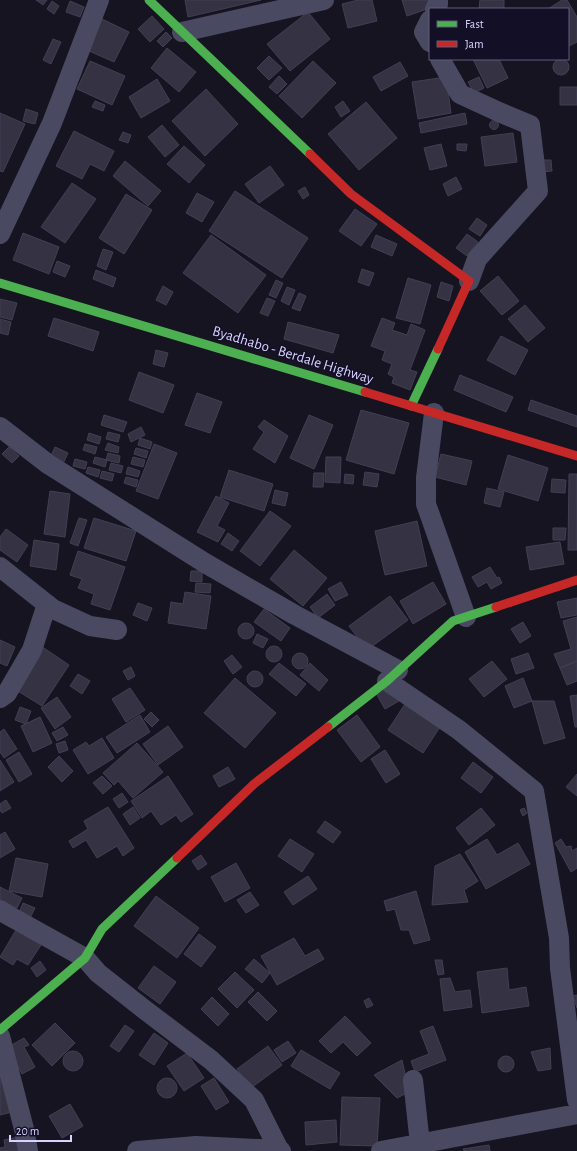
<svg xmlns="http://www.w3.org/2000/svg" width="577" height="1151" viewBox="0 0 577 1151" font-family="'Alegreya Sans',sans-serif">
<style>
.building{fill:#343243;stroke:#433f54}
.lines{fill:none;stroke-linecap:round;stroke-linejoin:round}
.street{stroke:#4a4962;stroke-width:20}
.fast{stroke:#4caf50;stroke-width:9}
.jam{stroke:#c62828;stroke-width:9}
.labels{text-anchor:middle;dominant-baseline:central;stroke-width:3;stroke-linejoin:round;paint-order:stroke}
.street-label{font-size:15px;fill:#d9d4ff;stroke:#130f26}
</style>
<rect width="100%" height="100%" fill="#161421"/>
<path class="building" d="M36 0H47L43 5Z
M185 0H261L188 17Z
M358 0H372L377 21 348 28 342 4Z
M402 0H427L430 8 407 16Z
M480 0H504V9H479Z
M562 0H567L577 17V42L569 46 568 44V9H548Z
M52 1 59 6 54 14 47 9Z
M70 1 84 7 80 17 66 12Z
M308 12 330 39 290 71 267 44Z
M152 16 164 29 150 42 138 29Z
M102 19 129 32 114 62 87 50Z
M166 32 172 38 163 47 157 41Z
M53 39 61 42 51 64 43 60Z
M167 48 196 72 179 92 151 68Z
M269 56 282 68 269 80 257 68Z
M553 67a8 8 0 1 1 16 0a8 8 0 1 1-16 0Z
M473 59H499L508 78 487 88Z
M90 61 125 76 112 105 77 89Z
M313 61 336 83 302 118 279 96Z
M400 62 408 76 381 91 373 77Z
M279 76 287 84 277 94 269 87Z
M446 77 451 113 418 119 412 82Z
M479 77 484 88 474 93 468 82Z
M157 79 170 101 141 118 129 97Z
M560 87H577V105H560Z
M206 89 238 124 205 156 172 121Z
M95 101 105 105 103 111 92 107Z
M343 101 350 111 341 117 335 107Z
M366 102 397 138 359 170 328 134Z
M26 109 38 113 35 124 23 121Z
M0 113 25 124 3 172 0 171Z
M465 113 467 124 421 133 419 123Z
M489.5 125a4.5 4.5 0 1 1 9 0a4.5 4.5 0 1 1-9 0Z
M162 125 179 145 165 157 148 137Z
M74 131 114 151 104 171 90 164 82 179 56 166Z
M123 132 131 135 128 143 119 140Z
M513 133 517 162 485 166 481 137Z
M441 144 447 166 430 170 424 148Z
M457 144H467L466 151 457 150Z
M184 146 205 165 189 183 167 164Z
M541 160H551L552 171 542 172Z
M125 161 161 191 148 206 113 176Z
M270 166 284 185 259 203 245 184Z
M456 177 462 189 448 196 443 184Z
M72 183 96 199 65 243 41 227Z
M305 187 309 195 303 199 298 191Z
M235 191 308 238 282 278 209 231Z
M197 193 214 202 202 222 186 213Z
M126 194 152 210 124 254 99 238Z
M355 209 377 224 361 246 339 231Z
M477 218 487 225 480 236 469 229Z
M23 233 59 247 49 274 13 260Z
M467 234 478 242 467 256 456 248Z
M211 235 266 275 238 313 183 273Z
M376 235 397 244 392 256 371 247Z
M103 249 113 252 106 270 97 266Z
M57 261 70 266 65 277 53 272Z
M362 269 374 273 369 286 358 282Z
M96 270 116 278 113 287 93 279Z
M498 276 519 301 502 315 480 291Z
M408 278 431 285 420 324 396 318Z
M276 280 283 283 276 298 269 295Z
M441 282 453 286 449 301 437 297Z
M163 286 173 292 166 305 156 300Z
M287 287 295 290 289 305 281 301Z
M299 293 306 296 300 311 292 308Z
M267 298 275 301 268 316 260 313Z
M0 299 17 303 12 320 0 317Z
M525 305 545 328 528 342 508 319Z
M54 318 99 332 93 351 48 336Z
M382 318 395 323 392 330 407 335 411 324 425 330 410 370 417 372 410 390 392 383 394 377 388 374 392 364 382 360 385 351 371 346Z
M0 319 11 322 8 335 0 333Z
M288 322 339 335 333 353 284 339Z
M501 336 528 350 515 375 487 360Z
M156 350 168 353 164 367 153 364Z
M139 372 174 385 163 413 129 400Z
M460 375 513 397 506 412 454 390Z
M197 393 222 402 210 433 185 425Z
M531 400 577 416V427L528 410Z
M361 410 409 423 394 474 346 460Z
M104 415 127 422 123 432 101 425Z
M309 415 333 425 314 469 290 458Z
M264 420 288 436 275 463 253 449 264 432 258 427Z
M141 427 145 435 131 442 128 434Z
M108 432 120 435 118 442 106 439Z
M89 433 101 437 99 444 87 440Z
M140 438 152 442 150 449 138 445Z
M108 443 119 447 118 453 105 450Z
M85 444 97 447 95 454 83 450Z
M154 444 177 453 158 499 136 491Z
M9 447 19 456 12 463 2 454Z
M55 447 68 453 62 466 49 460Z
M136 448 148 451 146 458 134 454Z
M108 453 120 456 119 463 106 460Z
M441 454 472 461 466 485 435 477Z
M508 455 548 468 538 501 498 489Z
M95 457 107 460 105 467 93 463Z
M133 457 145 460 143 467 131 464Z
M326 457H341L340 483 325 482Z
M75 459 87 462 85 469 73 466Z
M111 463 123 466 121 473 109 470Z
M88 467 100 470 98 477 86 473Z
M128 467 140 471 138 477 126 474Z
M229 470 273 484 264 511 220 497Z
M102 471 114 474 112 481 100 478Z
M365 472 379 474 377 487 363 485Z
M314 473H324L323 487H313Z
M345 474 354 475 353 484 344 483Z
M569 474H577V550H568Z
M126 477 138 480 136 487 124 483Z
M552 479 566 480 565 493 551 492Z
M487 488 504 492 500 507 484 503Z
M275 490 288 493 285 506 272 503Z
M50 491 70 494 65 537 44 534Z
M216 496 229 503 217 526 225 530 218 542 197 532Z
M270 511 291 526 260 566 240 551Z
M79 518 87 520 78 546 70 543Z
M94 518 136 531 126 561 84 548Z
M417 521 427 566 385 575 375 531Z
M553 528H566L565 540H553Z
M6 529 28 545 17 562 0 550V537Z
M228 533 239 541 232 551 221 544Z
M34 540 59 544 56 570 30 566Z
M560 542 564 564 530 570 526 547Z
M294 550 327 578 303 606 270 579Z
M78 551 125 567 110 610 91 604 94 594 78 588 82 579 70 575Z
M490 567 497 578 499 577 502 583 491 589 487 582 478 587 472 577Z
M191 571H202V582L190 581Z
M341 582 348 595 335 601 328 589Z
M433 582 446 604 413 624 400 601Z
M196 583 211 584 210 593 195 592Z
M185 592 211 596 206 629 168 623 171 602 183 604Z
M327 594 335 605 318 618 310 607Z
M390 596 408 620 367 650 349 626Z
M577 598V615L561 618 557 602Z
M138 603 152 608 147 621 133 615Z
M264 609 290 628 281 641 254 622Z
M577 617V661L560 668 554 654 571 649 563 621Z
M523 622 531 636 520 643 511 629Z
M238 631a8 8 0 1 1 16 0a8 8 0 1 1-16 0Z
M257 634 268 639 263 648 253 643Z
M0 640 15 647 7 666 0 663Z
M41 646 69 665 42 706 13 688Z
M266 654a8 8 0 1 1 16 0a8 8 0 1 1-16 0Z
M528 653 534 668 516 674 511 659Z
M292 661a8 8 0 1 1 16 0a8 8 0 1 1-16 0Z
M232 655 242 667 233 674 224 661Z
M492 661 507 679 484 697 469 679Z
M577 661V681L567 685 560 668Z
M279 663 306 684 296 696 269 674Z
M310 663 328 680 319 691 300 675Z
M131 667 135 676 128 680 123 671Z
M247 679a8 8 0 1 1 16 0a8 8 0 1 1-16 0Z
M78 674 90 681 82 694 70 686Z
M235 678 276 713 245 748 204 713Z
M523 678 532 701 514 708 505 686Z
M390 686 399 701 385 709 377 695Z
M130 688 145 710 126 722 112 699Z
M577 695V727H575L570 696Z
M57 697 71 717 55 729 41 708Z
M532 701H554L565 738 544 744Z
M405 704 440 727 423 753 388 730Z
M20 707 31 711 26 724 15 720Z
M151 712 159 720 152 727 144 719Z
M140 715 150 732 117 753 106 737Z
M357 715 380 747 361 762 337 730Z
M40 717 52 743 33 752 21 726Z
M168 726 183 747 158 765 143 744Z
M63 727 68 735 57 741 52 733Z
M4 729 17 749 4 758 0 752V732Z
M102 738 114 758 88 774 73 750 86 742 89 746Z
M65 741 68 750 59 753 56 744Z
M137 743 163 772 133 798 118 781 114 785 103 773Z
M385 750 400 774 386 783 371 759Z
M19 752 32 774 19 782 6 760Z
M59 756 73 771 62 782 48 767Z
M0 760 14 782 0 791Z
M473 762 493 777 481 793 461 778Z
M228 767 235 779 219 787 213 776Z
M577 774V796L566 787Z
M102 776 112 786 103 794 93 783Z
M168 776 193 814 181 822 176 815 161 825 151 811 142 818 131 801Z
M122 793 128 802 119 808 113 799Z
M6 800 11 808 2 813 0 810V804Z
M108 807 134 848 123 856 117 846 97 858 86 840 73 848 69 841 88 829 84 821Z
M133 807 140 818 130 825 123 814Z
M481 808 495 825 469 845 456 828Z
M524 808 527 813 523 816 520 810Z
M325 821 341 832 333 843 317 832Z
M5 832 15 849 0 858V835Z
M290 839 314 854 302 872 278 856Z
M487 839 497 855 518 843 530 864 486 889 465 852Z
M561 839 566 847 571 846 572 851 577 848V868L571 872 555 843Z
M460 854 478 881 464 890 468 902 432 905 435 866Z
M201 855 207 864 198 870 192 861Z
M16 858 48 864 42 897 9 891Z
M236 863 250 888 225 902 211 877Z
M308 876 317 889 293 905 284 892Z
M0 887 22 898 17 908 0 900Z
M416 891 430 940 414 944 409 930H401L395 909 387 911 384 901Z
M250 892 259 905 246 913 237 900Z
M156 896 199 928 177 958 134 926Z
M23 903 35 908 30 918 19 913Z
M16 930 41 945 28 965 17 959 13 965 0 957Z
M199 934 216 947 201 967 184 954Z
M294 938 305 956 318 949 324 959 277 985 261 956Z
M254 959 270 973 262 983 245 969Z
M435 960H442L444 974 438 975Z
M40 961 46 970 37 977 31 968Z
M154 966 176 982 160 1004 138 988Z
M507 968 509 990 526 987 529 1006 482 1013 477 972Z
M235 972 254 990 237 1008 218 989Z
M450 978 455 992 470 990 472 1007 444 1011 440 979Z
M258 992 277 1011 267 1021 248 1002Z
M577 995V1008L573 996Z
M212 997 229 1014 218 1026 201 1009Z
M369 998 373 1005 367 1008 364 1001Z
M345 1016 371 1043 357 1056 343 1042 331 1053 319 1041Z
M55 1023 75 1043 52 1066 32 1045Z
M125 1025 134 1031 119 1052 110 1046Z
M433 1026 446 1060 415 1072 411 1061 429 1054 420 1031Z
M154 1033 168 1043 154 1065 139 1055Z
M24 1038 29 1045 24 1047 35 1067 22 1074 8 1047Z
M288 1041 296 1053 282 1062 274 1050Z
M268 1046 282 1065 251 1088 237 1069Z
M550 1048 551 1069 538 1071 531 1052Z
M301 1050 340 1073 330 1089 291 1066Z
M63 1061a10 10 0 1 1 20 0a10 10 0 1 1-20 0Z
M187 1053 204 1078 184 1091 167 1066Z
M498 1064a8 8 0 1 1 16 0a8 8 0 1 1-16 0Z
M402 1060 409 1092 397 1098 374 1075Z
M0 1075 12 1112 0 1115Z
M214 1078 229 1102 216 1110 201 1086Z
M157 1088a10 10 0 1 1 20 0a10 10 0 1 1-20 0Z
M342 1097 380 1098 377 1146 340 1145Z
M70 1104 83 1126 62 1138 49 1116Z
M336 1120 337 1142 306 1145 305 1122Z
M19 1137 21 1151H0V1148L5 1147 4 1140Z
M489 1145 490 1151H464L463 1149Z"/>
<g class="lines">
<path class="street" d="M435 9 438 4V0
M430 20 424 32 430 42
M182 32 324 0
M440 59 460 94 499 112 530 125 538 191 477 259 469 281
M0 234 52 123 99 0
M434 413 426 478V504L466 617
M0 427 48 464 205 563 295 615 398 670
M0 567 53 609 90 626 117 630
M387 681 459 730 534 791 559 938 560 968 577 1100
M0 698 7 693 32 650 47 604
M0 910 6 914 85 958 98 973 145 1010 211 1060 254 1100 279 1150 281 1151
M0 1036 24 1129 28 1151
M413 1080 420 1144
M137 1151 196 1146 279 1150
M381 1151 577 1114"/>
<path class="fast" d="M149 0 310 154
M0 283 365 392
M411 406 438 349
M328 727 387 681 453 621 496 607
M0 1030 85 958 102 929 177 858"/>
<path class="jam" d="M310 154 351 194 469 281 438 349
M365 392 577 456
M496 607 577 580
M177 858 254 784 328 727"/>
</g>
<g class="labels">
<g class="street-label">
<text transform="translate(293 355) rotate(17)">Byadhabo - Berdale Highway</text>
</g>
</g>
<rect x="429" y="8" width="140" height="52" fill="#130f26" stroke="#625e7d"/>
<rect x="437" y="21" width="20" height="6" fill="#4caf50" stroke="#625e7d"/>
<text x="465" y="28" font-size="12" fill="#d9d4ff">Fast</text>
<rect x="437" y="41" width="20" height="6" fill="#c62828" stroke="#625e7d"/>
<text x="465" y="48" font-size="12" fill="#d9d4ff">Jam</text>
<path d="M10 1135v6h61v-6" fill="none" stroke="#d9d4ff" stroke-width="2"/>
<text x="16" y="1135" font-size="12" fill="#d9d4ff" stroke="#130f26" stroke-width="3" paint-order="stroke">20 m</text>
</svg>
